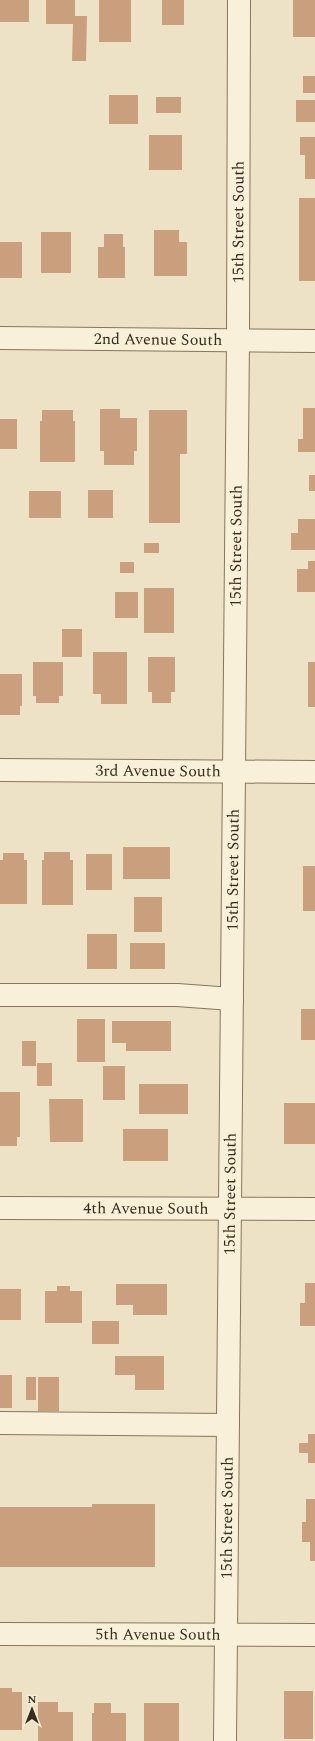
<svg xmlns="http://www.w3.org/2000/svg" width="315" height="1741" viewBox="0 0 315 1741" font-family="Spectral,serif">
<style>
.building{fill:#ca9f7d}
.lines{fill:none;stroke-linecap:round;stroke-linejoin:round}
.minor-casing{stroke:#88755c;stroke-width:24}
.minor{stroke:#f8f0d9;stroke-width:22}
.labels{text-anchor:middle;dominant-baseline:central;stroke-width:3;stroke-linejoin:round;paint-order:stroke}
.street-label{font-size:16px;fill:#392c1f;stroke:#f5ecd5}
</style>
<rect width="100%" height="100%" fill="#ede2c6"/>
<path class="building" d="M0 0H29V22H0Z
M46 0H75V16H87L86 61H72L73 24H46Z
M99 0H131V42H99Z
M162 0H184V25H162Z
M293 0H315V37H293Z
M303 76H315V93H303Z
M109 95H138V124H109Z
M156 97H181V113H156Z
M296 100H315V122H296Z
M149 135H182V170H149Z
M300 137H315V179H305V155H300Z
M299 198H315V281H299Z
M154 230H179V242H187V276H154Z
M41 232H71V273H41Z
M104 234H123V247H125V278H98V247H104Z
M0 242H22V278H0Z
M303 408H315V452H298V439H303Z
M100 409H120V418H137V451H134V465H104V451H100Z
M42 410H73V421H75V462H40V421H42Z
M149 410H187V454H180V523H149Z
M0 419H17V449H0Z
M309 475H315V491H309Z
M88 490H113V518H88Z
M29 491H61V518H29Z
M298 519H315V550H291V533H298Z
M144 543H159V553H144Z
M308 561H315V592H297V569H308Z
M120 562H134V573H120Z
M144 588H174V633H144Z
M115 592H138V618H115Z
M62 629H82V657H62Z
M93 652H127V704H101V694H93Z
M148 657H175V692H171V703H152V692H148Z
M33 662H63V696H59V703H36V696H33Z
M308 662H315V707H308Z
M0 674H22V706H20V715H0Z
M123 847H170V879H123Z
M44 852H70V860H73V905H42V860H44Z
M3 853H24V860H27V904H0V860H3Z
M86 854H112V890H86Z
M303 866H315V911H303Z
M134 897H162V932H134Z
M87 934H117V969H87Z
M130 943H165V969H130Z
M301 1009H315V1040H301Z
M77 1019H105V1062H77Z
M112 1021H171V1051H126V1043H112Z
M22 1041H36V1066H22Z
M37 1063H52V1086H37Z
M103 1066H125V1100H103Z
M139 1084H188V1114H139Z
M0 1092H20V1137H17V1146H0Z
M49 1099H83V1142H50Z
M284 1103H315V1144H284Z
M123 1129H168V1161H123Z
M305 1283H315V1326H300V1303H305Z
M116 1284H167V1315H133V1305H116Z
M57 1286H70V1291H82V1323H45V1291H57Z
M0 1289H21V1320H0Z
M92 1321H119V1344H92Z
M115 1356H164V1390H135V1375H115Z
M0 1375H12V1408H0Z
M26 1377H36V1400H26Z
M38 1377H59V1411H38Z
M308 1434H315V1463H308V1453H299V1443H308Z
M306 1499H315V1561H310V1542H302V1522H306Z
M92 1504H155V1567H0V1507H92Z
M0 1688H12V1692H22V1730H0Z
M284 1691H313V1739H284Z
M38 1702H58V1712H73V1741H38Z
M94 1703H111V1713H126V1741H92V1713H94Z
M144 1703H179V1741H144Z"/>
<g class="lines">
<g class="minor-casing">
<g id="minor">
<path id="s1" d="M0 338 315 341"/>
<path id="s2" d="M0 770 315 772"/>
<path d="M0 995H177L232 999"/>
<path id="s3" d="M0 1208 315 1209"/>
<path d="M0 1423 228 1425"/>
<path id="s4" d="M0 1634 315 1635"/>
<path id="s5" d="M225 1741 238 341 239 0"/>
</g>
</g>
<use href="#minor" class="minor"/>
</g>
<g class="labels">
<g class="street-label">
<text stroke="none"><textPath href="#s5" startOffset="1519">15th Street South</textPath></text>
<text stroke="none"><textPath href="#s1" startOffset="158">2nd Avenue South</textPath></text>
<text stroke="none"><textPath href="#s5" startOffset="1195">15th Street South</textPath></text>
<text stroke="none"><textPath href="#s2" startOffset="158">3rd Avenue South</textPath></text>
<text stroke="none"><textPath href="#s5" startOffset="871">15th Street South</textPath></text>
<text stroke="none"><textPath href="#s5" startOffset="547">15th Street South</textPath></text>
<text stroke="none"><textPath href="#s3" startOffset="146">4th Avenue South</textPath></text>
<text stroke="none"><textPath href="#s5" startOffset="223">15th Street South</textPath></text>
<text stroke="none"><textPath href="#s4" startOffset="158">5th Avenue South</textPath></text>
</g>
</g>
<g transform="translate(32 1709)" stroke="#f5ecd5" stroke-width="3" paint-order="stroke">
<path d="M0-3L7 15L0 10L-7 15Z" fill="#392c1f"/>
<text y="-6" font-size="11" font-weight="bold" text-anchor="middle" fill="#392c1f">N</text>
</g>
</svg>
